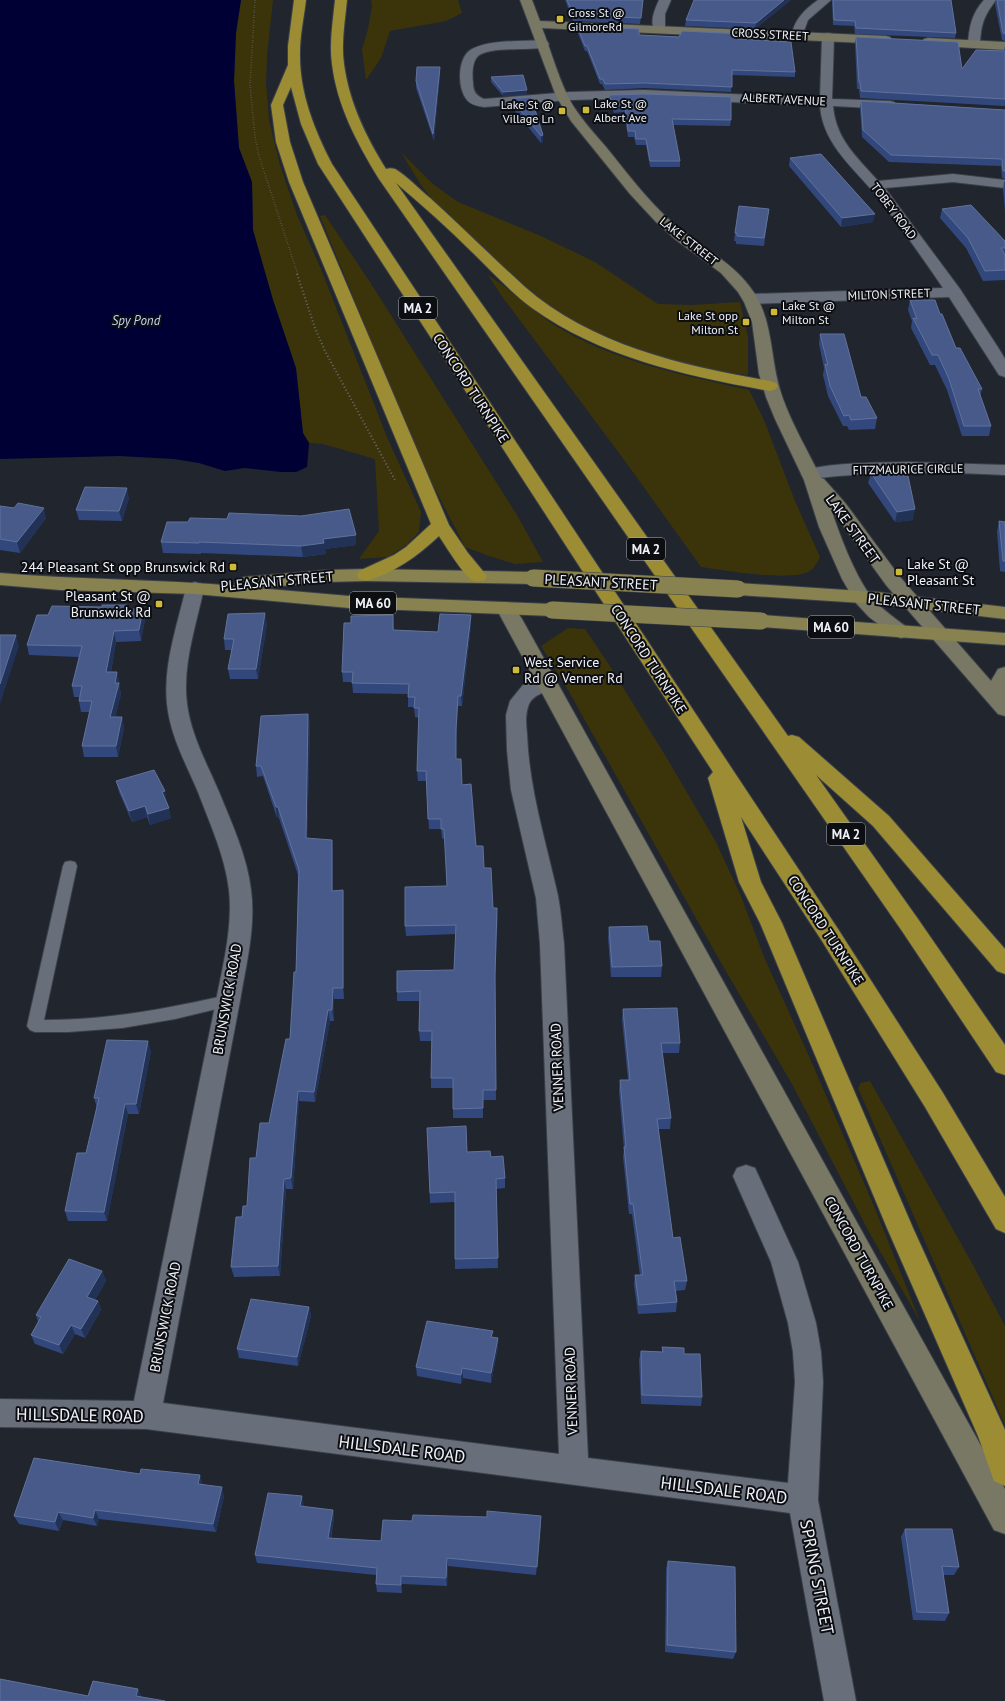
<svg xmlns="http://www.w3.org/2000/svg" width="1005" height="1701" viewBox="0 0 1005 1701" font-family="'PT Sans',sans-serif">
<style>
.green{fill:#3b340b}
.water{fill:#000034}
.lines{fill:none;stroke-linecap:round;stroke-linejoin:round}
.lane-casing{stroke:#3c4048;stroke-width:2}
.street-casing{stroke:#3c4048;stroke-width:2}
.secondary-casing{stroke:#3c4048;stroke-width:2}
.primary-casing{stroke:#3c4048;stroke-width:2}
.highway-casing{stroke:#3c4048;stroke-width:2}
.path-far1{stroke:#676b74;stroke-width:1.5;stroke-dasharray:0.5 2;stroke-linecap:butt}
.path{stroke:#676b74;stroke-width:2;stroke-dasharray:1 2.5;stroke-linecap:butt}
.lane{fill:#696f7a;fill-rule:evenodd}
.street{fill:#696f7a;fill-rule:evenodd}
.secondary{fill:#787865;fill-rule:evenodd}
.primary{fill:#888150;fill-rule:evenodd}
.highway{fill:#9c8d34;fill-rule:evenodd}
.primary-bridge-casing{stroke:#3c4048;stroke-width:18;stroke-linecap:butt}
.primary-bridge{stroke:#888150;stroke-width:17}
.wall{fill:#32487c}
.shaded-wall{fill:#223257}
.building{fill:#475a8a;stroke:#61729b}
.poi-dot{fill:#ceb938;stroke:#0c0e12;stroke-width:1.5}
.labels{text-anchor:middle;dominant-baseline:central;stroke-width:4;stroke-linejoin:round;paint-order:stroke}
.far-poi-label{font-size:12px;fill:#eff2f9;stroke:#0c0e12;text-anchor:start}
.far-street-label{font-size:12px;fill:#eff2f9;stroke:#0c0e12}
.shield{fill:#0c0e12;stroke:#abaeb4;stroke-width:1}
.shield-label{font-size:13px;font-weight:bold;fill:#eff2f9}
.far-water-label{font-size:13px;font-style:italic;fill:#c1d1f5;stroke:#0c0e12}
.street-label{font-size:14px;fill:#eff2f9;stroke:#0c0e12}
.poi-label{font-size:14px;fill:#eff2f9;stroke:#0c0e12;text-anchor:start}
.near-street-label{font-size:17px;fill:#eff2f9;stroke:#0c0e12}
</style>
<rect width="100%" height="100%" fill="#20252e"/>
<path class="green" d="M241 0H273L267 56 266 82 269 120 280 165 297 215 321 269 387 437 421 512 419 532 405 546 388 557 359 559 379 531 375 459 323 444 309 443 303 433 296 368 273 300 253 230 252 182 239 148 234 81 236 33Z
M371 0H458L462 13 446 21 390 31 381 58 366 80 362 49 368 29 372 6Z
M401 152 433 184 458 202 541 236 595 262 658 304 691 305 740 302 748 337V375C677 366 604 345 545 302 523 285 503 266 483 248 464 230 444 213 427 193 417 180 409 165 401 152Z
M325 215 370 282 517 515 543 562 515 564 492 557 465 547 433 485 401 413 320 216Z
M488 275C512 290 532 311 556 326 615 362 683 375 749 390L764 420 795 501 820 557C818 561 815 567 811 570 795 583 723 570 701 567L625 461 501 295Z
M568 628 585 629 606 660 668 760 716 842 741 896 764 957 808 1054 874 1206 920 1321 869 1232 792 1084 720 961 568 690 541 646Z
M870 1081 973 1265 1005 1326V1425L858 1088 861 1083Z"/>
<path class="water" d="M0 0H241L236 33 234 81 239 148 252 182 253 230 273 300 296 368 303 433 309 443 307 467 296 472H281L244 468 225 471 199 463 174 459 119 456 0 459Z"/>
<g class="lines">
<g class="lane-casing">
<path id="lane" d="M70 861 75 862 77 866 44 1020C109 1020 165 1009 228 995L233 997 236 1001 233 1005 175 1019 122 1028 68 1032H35L30 1030 27 1026 63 866 65 862Z"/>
</g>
<g class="street-casing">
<path id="street" d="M659 0H671L665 14V29L663 31H655C649 22 655 9 659 0Z
M818 0H831L808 20 801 39H793L791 36C795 19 804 10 818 0Z
M984 0H996C984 16 981 24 980 44L978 47H970L968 44C969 27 972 13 984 0Z
M828 33 832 34 834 37 832 99 890 101 894 102 896 105 894 108 890 109 833 106C836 140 857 157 878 181L953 174 1005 180V188L953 182 885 188 960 289 999 349 1005 359V377L999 375 949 297 751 304 746 302 743 299 746 296 751 294 943 288C923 258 901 228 879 199 856 169 823 146 820 106L644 98 570 100 484 107C478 106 471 105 467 100 457 88 457 57 472 49 492 39 521 42 543 40L547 41 549 44 547 47C531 51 490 46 478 56 472 62 472 75 473 83 473 91 476 96 484 99L570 92 644 90 820 98 822 37 824 34Z
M908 462 1005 465V475C940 472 875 471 810 479L804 478 801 474 804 470C837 462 874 463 908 462Z
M195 582 202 584 204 588C196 626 182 665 187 704 191 735 207 764 219 792 232 824 247 856 251 890 256 927 246 965 240 1001L163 1403 559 1454 540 944 536 898 511 790 507 750 506 715 510 701 523 685 547 676 554 678 557 683C550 693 535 692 529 704 525 714 526 724 527 734 529 789 546 842 558 896 561 911 562 928 564 944L588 1458 788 1483 795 1382 793 1352 788 1323 771 1262 733 1176 737 1168 746 1165 755 1168 798 1262 816 1323 821 1352 823 1382 818 1500 856 1701H824L790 1513 146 1429 0 1427V1399L134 1401 216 1001C223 965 233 927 229 890 225 856 210 824 198 792 186 764 170 735 167 704 163 665 177 626 186 588L188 584Z"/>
</g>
<g class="secondary-casing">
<path id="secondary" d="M520 0H532L540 21 886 36 890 37 892 40 890 43 886 44 542 28C552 53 559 81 572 104 581 119 594 133 606 147 627 173 648 201 674 224 698 246 730 260 750 287 775 319 769 360 782 396 792 425 808 451 821 478L824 479 846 504 900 577 991 681 998 669 1005 667V716L998 714 886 585 831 509C840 536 856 579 874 600 884 611 896 619 908 628L911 632 908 636 901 638 894 636 869 617 856 603 842 579 819 527 804 480 775 419 766 397 759 374 752 322 744 302 738 292 721 273 676 240 656 222 630 194 571 121 556 96Z
M928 38 1005 42V50L924 45 922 42 924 39Z
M505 602 512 604 522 619 1005 1489V1534L994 1530 496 608 498 604Z"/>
</g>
<g class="primary-casing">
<path id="primary" d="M366 569 533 572 540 574 542 578 540 582 533 584 366 581 327 582 257 588 349 596 552 604 559 606 562 610 559 614 552 616 349 608 195 594 60 590 0 585V573C79 580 158 579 237 586L235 583 237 579 244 577 327 570Z
M738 583 877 592 1005 607V619L877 604 738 595 731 593 729 589 731 585Z
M761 615 1005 633V645L761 627 754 625 751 621 754 617Z"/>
</g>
<g class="highway-casing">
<path id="highway" d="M294 0H306C304 17 300 35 300 52 299 92 314 129 332 164L838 929 943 1093 1005 1197V1233L996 1229 925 1107 822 941 741 817 761 882 782 923 913 1228 1005 1430V1486L994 1481 978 1436 887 1228 760 923 739 882 708 778 713 772 318 164 301 124 291 87 283 105 290 142 303 182 449 525 468 553 487 576 485 580C480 581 476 583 472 580 464 576 445 545 439 536 418 556 394 573 366 581L359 579 357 575 359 571 394 555 406 547 431 524 289 182 276 142 271 105 288 65V46Z
M335 0H347C345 21 341 43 344 64 349 102 366 137 386 169 389 168 392 168 395 169 406 175 420 190 430 198 462 227 493 258 525 287 593 346 684 366 770 381L776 383 778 386 776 389 770 391C687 376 602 358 532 308 510 292 492 271 472 252 448 228 422 205 396 183L788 736 792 735 799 737 889 816 1005 949V974L997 971 873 826 816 775 918 919 1005 1045V1075L996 1072 902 931 379 179C357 143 337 106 332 64 329 43 333 21 335 0Z"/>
</g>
<path class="path-far1" d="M255 0 250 85 255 137 259 156 298 275"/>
<path class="path" d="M297 274 315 328 325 351 396 482"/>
<use href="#lane" class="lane"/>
<use href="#street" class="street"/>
<use href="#secondary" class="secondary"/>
<use href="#primary" class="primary"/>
<use href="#highway" class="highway"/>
<g class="primary-bridge-casing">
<path id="primary-bridge" d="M533 578 738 589
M552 610 761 621"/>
</g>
<use href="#primary-bridge" class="primary-bridge"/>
</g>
<path class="wall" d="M565 0H643L640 24 573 21Z
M791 0 755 29 685 26 686 20Z
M832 0H951L956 33 955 38 855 34 854 26 833 25Z
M996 0H1005V41L1002 40 995 4Z
M577 26 639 35 679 37 744 34 743 39 795 72V77L732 75 731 92 644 88 605 90 602 84H600L587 51H585L577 31Z
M856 37 962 69 1004 51 1005 46V106L860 98 859 89H857L855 44Z
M440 74 434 141 416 88V81Z
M491 77 527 94 503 96 491 82Z
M609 95 731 120 730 126 673 125 680 161V167H650L646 145H636L634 137H628L624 112 614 113 609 100Z
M511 99 543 135V143H541L511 106Z
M861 101 1005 110V179L1002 178 1001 166 889 162 862 137 860 108Z
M790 158 873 222 841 227 789 166Z
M1005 181V212L1003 189 1004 182Z
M769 209 764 246 736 244V241H734L735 233Z
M942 209 1005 241V280L983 281 966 248 940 218Z
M910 300 940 314 956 348 982 389 980 396 991 426 989 436H962L947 390 935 365H930L911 328 912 321 908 310Z
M820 334 861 397 877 418 875 429 849 430 847 426H843L828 396 823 375 824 368 819 344Z
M871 473 913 520 895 522 868 483Z
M129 498 122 521 79 520 76 510Z
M0 506 14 508 46 518 20 553 0 550Z
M999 521 1005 522V572L1000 571 997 532Z
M167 522 356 545 325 549 326 554 303 557 201 553V554L163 553 161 542Z
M127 605 128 609H143L145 619 141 641 116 642 111 672 120 683 119 685 121 694 115 717H122L124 728 118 757H84L82 746 89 712H81L79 701 80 697H74L72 686 79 657 29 655 27 645 48 615 102 607Z
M393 615 394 630 438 632 471 625 462 706H458L456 739V759L476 846 484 868 493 908H497L495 984 496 1100H483V1118H453V1088H431V1078L432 1041H420L419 1031 420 1001H397V992L454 970 456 934 406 936 405 926 447 886 445 838 442 839 441 829H429L426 781H418L417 771 419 718 415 717 414 707H408V694L353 693 352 682H343L342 672Z
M267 624 258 679H230L228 669 232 650H225L224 639Z
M308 714 310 725 307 838 333 851V891L343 890 344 901V999H334V1021H330L315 1102 299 1101 293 1189H286L280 1276 234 1277 231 1267 242 1217 247 1206 256 1158 269 1123 290 1039 296 972 298 875 279 818H277L263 776 257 777 256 766Z
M116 781 167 802 171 818 150 825 147 817 132 822 119 792Z
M609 927 649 941 662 966 661 977H611L608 938Z
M623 1009 680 1043 679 1053H662L671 1118 670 1129H658L673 1238 687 1281 685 1290 676 1291 677 1302 676 1312 638 1314 634 1285 635 1275H640L632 1214H629L623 1157 624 1150 619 1091 620 1080H628L622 1020Z
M151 1051 139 1114H128L107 1221H68L65 1211 86 1153 97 1108 94 1098Z
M427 1128 467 1152 491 1157 505 1178V1188L496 1189 498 1268 455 1269V1202L430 1203Z
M102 1271 106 1281 95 1300 98 1301 101 1310 85 1338 75 1334 63 1354 35 1344 31 1335 38 1322 36 1315Z
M309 1307 311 1316 298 1366 239 1358 237 1349Z
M493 1337 498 1347 491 1383 463 1378 461 1384 417 1376 416 1367Z
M662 1347 684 1354 702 1397 701 1406 641 1404 639 1360 641 1351 662 1352Z
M203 1484 202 1485 224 1496 216 1532 99 1519 97 1526 63 1520 59 1531 19 1524 14 1516Z
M304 1505V1507L333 1510 334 1518 331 1539 381 1541 541 1524 536 1575 448 1566 447 1586 402 1584V1593L377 1592 376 1584V1575L257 1563 255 1555Z
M905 1529 959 1567 954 1575H943L949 1613 945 1621 913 1620 901 1537Z
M668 1561 736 1652 733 1659 665 1652 666 1569Z"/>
<path class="shaded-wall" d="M784 0H791L755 29 756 23Z
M744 34 743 39H738Z
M440 67V74L434 141 433 134Z
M527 90V94L503 96V92Z
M543 135V143H541V136Z
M875 214 873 222 841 227 842 218Z
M127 488 129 498 122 521 119 511Z
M44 508 46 518 20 553 17 542Z
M915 509 913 520 895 522 897 512Z
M356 535V545L325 549 326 554 303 557 301 546 323 539Z
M143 609 145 619 141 641 139 630Z
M265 613 267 624 258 679 256 669Z
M471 615V625L462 706 461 696Z
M114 631 116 642 109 683 106 672Z
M16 635 19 646 0 704V684Z
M117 672 120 683 119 685 121 694 113 728 110 717 115 683Z
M458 696V706L456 739V730Z
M308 714 310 725 307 849 306 838Z
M122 717 124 728 118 757 116 746Z
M165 791 167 802 165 803 162 792Z
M145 806 147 817 132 822 129 811Z
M276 807H278L279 818H277Z
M169 808 171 818 150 825 148 814Z
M332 840 333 851V902L332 891Z
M343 890 344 901V999L343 988Z
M497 908 498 917 495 985V975Z
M333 988 334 999V1021L332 1010Z
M328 1010 330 1021 315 1102 314 1092Z
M148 1041 151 1051 139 1114 136 1104Z
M298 1091 299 1101 293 1189 291 1178Z
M125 1104 128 1114 107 1221 104 1212Z
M284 1179 286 1189 280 1276 278 1266Z
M102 1271 106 1281 91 1307 87 1297Z
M98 1301 101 1310 85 1338 81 1329Z
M309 1307 311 1316 298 1366 297 1357Z
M71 1325 75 1334 63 1354 59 1345Z
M498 1338V1347L491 1383V1373Z
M462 1368 463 1378 461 1384V1375Z
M200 1475 203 1484 201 1493 198 1484Z
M222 1487 224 1496 216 1532 213 1524Z
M302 1496 304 1505 302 1515 300 1506Z
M95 1510 99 1519 97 1526 93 1518Z
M333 1510 334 1518 329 1547 328 1538Z
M58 1512 63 1520 59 1531 55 1522Z
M447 1558 448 1566 447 1586 446 1578Z
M401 1576 402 1584V1593L401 1585Z
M138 1689 143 1699 136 1696Z"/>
<path class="building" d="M567 0H643L641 18 573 15Z
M694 0H784L756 23 686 20Z
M833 0H951L956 33 856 28 855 21 834 20Z
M997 0H1005V34L1003 33Z
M577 26 639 29V35L679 37 682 31 744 34 738 39 791 42 795 72 732 70V87L644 83 605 84 603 79H600L587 46H585Z
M856 37 958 42 962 69 976 50 1005 51V99L861 91 860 82H859Z
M417 67H440L433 134 416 81Z
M523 75 527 90 503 92 491 77Z
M644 94 731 97V120L672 119 680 161H650L646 139H636L635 131H628L625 106 614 107 609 95Z
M531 97 543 135 541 136 511 99Z
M861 101 1005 110V171H1003L1002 159 891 155 863 130Z
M821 154 875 214 842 218 790 158Z
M971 205 1005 241V248H1001L1005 255V270L985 271 968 238 942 209Z
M739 206 769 209 764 238 737 236V233H735Z
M910 300H935L940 314H942L956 348H960L982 389H978L991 426H964L949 379 938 355H932L913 318 917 319Z
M820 334H844L861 397H866L877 418 851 420 849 415 844 416 830 386 825 364 828 365Z
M871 473 908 476 915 509 897 512Z
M85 487 127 488 119 511 76 510Z
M18 503 44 508 17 542 0 539V506L14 508Z
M349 509 356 535 323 539 324 543 301 546 199 542V543L161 542 167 522H188L190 518 227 519 229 513 301 516Z
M999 521 1005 522V561H1003Z
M102 605H127L126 609H143L139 630 114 631 106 672H117L115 683H119L110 717H122L116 746H82L92 701H79L82 686H72L82 646 27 645 37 615H48L52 606 102 607Z
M265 613 256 669H228L234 639H224L228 614Z
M440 614 471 615 461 696H458L456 730V759H461L462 785 471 784 476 846H483L484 868H491L493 908H497L495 975 496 1090H483V1108L453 1109V1078H431L432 1031H419L420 991 397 992V971L454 970 456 925 405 926V887L447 886 444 829H441V819H428L426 771H417L419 708H414L415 697H408L409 684 352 683 353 672H342L344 623H351V616L393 615V630L438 632Z
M0 635H16L0 684Z
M308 714 306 838 332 840V891L343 890V988H333L332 1010H328L314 1092 298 1091 291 1178 284 1179 278 1266 231 1267 236 1217H242L243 1206H247L250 1158H256L260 1123H269L286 1039H290L294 972H296L299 870 278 807H276L261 766H256L261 716Z
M154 770 165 791 162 792 169 808 148 814 145 806 129 811 116 781Z
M647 926 649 941H660L662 966 612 967 609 927Z
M677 1008 680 1043H661L671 1118 657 1119 673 1238 680 1237 687 1281H674L677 1302 639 1305 635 1275H643L633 1204H630L624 1147H626L620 1080H630L623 1009Z
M107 1040 148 1041 136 1104H125L104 1212 65 1211 77 1153H86L99 1098H94Z
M466 1126 467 1152 490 1151 491 1157 503 1156 505 1178 496 1179 498 1258 455 1259V1192L430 1193 427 1128Z
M69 1259 102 1271 87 1297 98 1301 81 1329 71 1325 59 1345 31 1335 41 1317 36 1315Z
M251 1299 309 1307 297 1357 237 1349Z
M427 1321 493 1331 491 1337 498 1338 491 1373 462 1368 461 1375 416 1367Z
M662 1347 684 1348V1354H700L702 1397 642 1395 641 1351 663 1352Z
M34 1458 140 1474 141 1469 200 1475 198 1484 222 1487 213 1524 95 1510 93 1518 58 1512 55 1522 14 1516Z
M268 1493 302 1496 300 1506 333 1510 328 1538 381 1541 383 1520 412 1521 413 1515 487 1517V1511L541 1516 537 1567 447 1558 446 1578 401 1576V1585L376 1584 377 1568 255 1555Z
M905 1529H952L959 1567 942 1566 949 1613 917 1612Z
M668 1561 735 1567 736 1652 667 1645Z
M0 1679 88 1696 93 1681 138 1689 136 1696 165 1701H0Z"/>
<g class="poi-dot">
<rect x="556" y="15" width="8" height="8" rx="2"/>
<rect x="582" y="106" width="8" height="8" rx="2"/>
<rect x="558" y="107" width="8" height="8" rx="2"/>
<rect x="770" y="308" width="8" height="8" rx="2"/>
<rect x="742" y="318" width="8" height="8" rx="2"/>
<rect x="229" y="563" width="8" height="8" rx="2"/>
<rect x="895" y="568" width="8" height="8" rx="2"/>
<rect x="155" y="600" width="8" height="8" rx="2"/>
<rect x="512" y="666" width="8" height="8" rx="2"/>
</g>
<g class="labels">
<g class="far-poi-label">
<text x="568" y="12">Cross St @<tspan x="568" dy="14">GilmoreRd</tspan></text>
<text x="594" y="103">Lake St @<tspan x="594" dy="14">Albert Ave</tspan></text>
<text x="554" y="104" text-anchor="end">Lake St @<tspan x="554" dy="14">Village Ln</tspan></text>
<text x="782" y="305">Lake St @<tspan x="782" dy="14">Milton St</tspan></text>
<text x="738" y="315" text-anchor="end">Lake St opp<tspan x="738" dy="14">Milton St</tspan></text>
</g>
<g class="far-street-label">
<text transform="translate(770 34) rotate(3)">CROSS STREET</text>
<text transform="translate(784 99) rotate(3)">ALBERT AVENUE</text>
<text transform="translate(894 211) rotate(53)">TOBEY ROAD</text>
<text transform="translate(689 241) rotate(38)">LAKE STREET</text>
<text transform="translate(889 294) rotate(-2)">MILTON STREET</text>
<text transform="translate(908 469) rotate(-1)">FITZMAURICE CIRCLE</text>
</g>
<g class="shield">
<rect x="399" y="297" width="38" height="22" rx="3"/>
<rect x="627" y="538" width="38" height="22" rx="3"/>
<rect x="350" y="592" width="46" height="22" rx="3"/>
<rect x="808" y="616" width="46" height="22" rx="3"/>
<rect x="827" y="823" width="38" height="22" rx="3"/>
</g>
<g class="shield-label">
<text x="418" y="308">MA 2</text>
<text x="646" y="549">MA 2</text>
<text x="373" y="603">MA 60</text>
<text x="831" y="627">MA 60</text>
<text x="846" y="834">MA 2</text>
</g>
<g class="far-water-label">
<text x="136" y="320">Spy Pond</text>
</g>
<g class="street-label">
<text transform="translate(471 388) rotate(57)">CONCORD TURNPIKE</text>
<text transform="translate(853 529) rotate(54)">LAKE STREET</text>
<text transform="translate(277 581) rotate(-5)">PLEASANT STREET</text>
<text transform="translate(601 582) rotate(3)">PLEASANT STREET</text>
<text transform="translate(924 604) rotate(6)">PLEASANT STREET</text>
<text transform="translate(649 659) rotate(57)">CONCORD TURNPIKE</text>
<text transform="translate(826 930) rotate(57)">CONCORD TURNPIKE</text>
<text transform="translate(227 999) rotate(-80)">BRUNSWICK ROAD</text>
<text transform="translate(557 1067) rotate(-92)">VENNER ROAD</text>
<text transform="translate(859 1253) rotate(61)">CONCORD TURNPIKE</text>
<text transform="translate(165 1317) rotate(-79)">BRUNSWICK ROAD</text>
<text transform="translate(571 1391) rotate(-92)">VENNER ROAD</text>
</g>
<g class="poi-label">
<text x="907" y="564">Lake St @<tspan x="907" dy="16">Pleasant St</tspan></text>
<text x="225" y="567" text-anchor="end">244 Pleasant St opp Brunswick Rd</text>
<text x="151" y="596" text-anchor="end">Pleasant St @<tspan x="151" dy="16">Brunswick Rd</tspan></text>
<text x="524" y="662">West Service<tspan x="524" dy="16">Rd @ Venner Rd</tspan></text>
</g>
<g class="near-street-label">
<text transform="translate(80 1415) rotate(1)">HILLSDALE ROAD</text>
<text transform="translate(402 1449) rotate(7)">HILLSDALE ROAD</text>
<text transform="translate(724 1490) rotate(7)">HILLSDALE ROAD</text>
<text transform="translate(817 1577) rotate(79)">SPRING STREET</text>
</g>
</g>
</svg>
